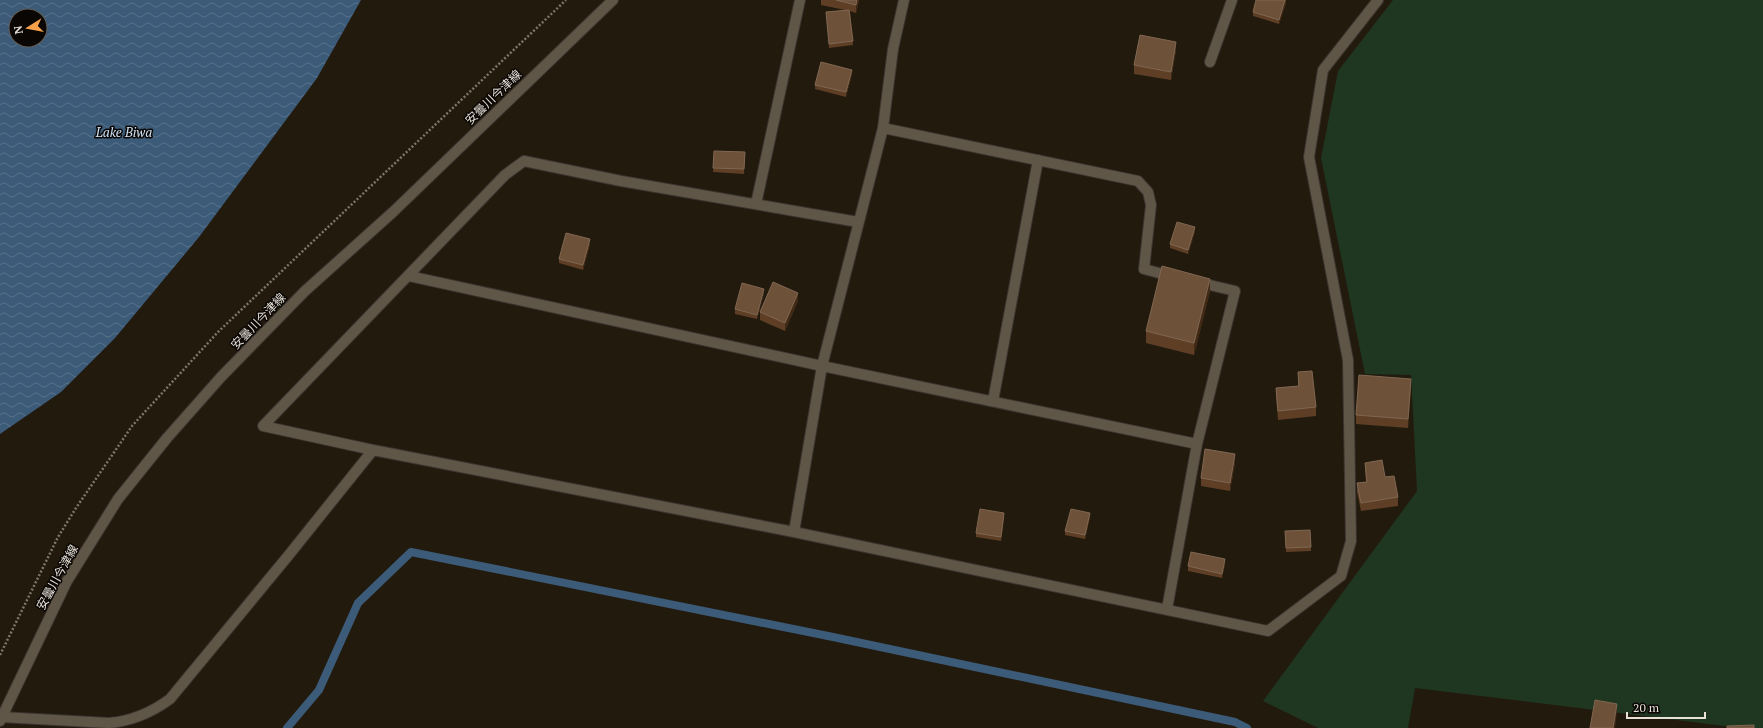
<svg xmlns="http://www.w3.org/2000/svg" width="1763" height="728" viewBox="0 0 1763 728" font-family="'PT Serif','Noto Sans JP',serif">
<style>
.green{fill:#1f3620}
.water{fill:url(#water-waves);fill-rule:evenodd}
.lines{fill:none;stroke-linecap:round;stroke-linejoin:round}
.stream{stroke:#3c5b79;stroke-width:8}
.minor-casing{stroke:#3c3530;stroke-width:12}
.secondary-casing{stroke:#3c3530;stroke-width:12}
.path{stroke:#7e766b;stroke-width:2.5;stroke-dasharray:2 2;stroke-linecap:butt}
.minor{stroke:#605647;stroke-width:10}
.secondary{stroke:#605647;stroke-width:10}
.wall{fill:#5e3f26}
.shaded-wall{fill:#402915}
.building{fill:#6d5139;stroke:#806752}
.labels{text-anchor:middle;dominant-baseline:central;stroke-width:3;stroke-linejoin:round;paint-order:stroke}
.street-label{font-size:12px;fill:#e7e1d8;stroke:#090603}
.water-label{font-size:13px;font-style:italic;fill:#cfe3f9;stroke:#090603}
</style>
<defs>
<pattern id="water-waves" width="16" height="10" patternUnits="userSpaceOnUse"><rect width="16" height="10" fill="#3c5b79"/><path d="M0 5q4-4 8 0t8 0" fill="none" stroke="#58728b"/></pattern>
</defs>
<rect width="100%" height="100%" fill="#231a0e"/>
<path class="green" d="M1393 0H1763V728H1741L1415 688 1408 728H1318L1263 701 1417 491 1411 375 1365 374 1321 158 1338 71Z"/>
<path class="water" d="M0 0H361L317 78 199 237 115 338 61 392 0 434ZM16 16H40V40H16Z"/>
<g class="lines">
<path class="stream" d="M287 728 319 690 358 603 411 552 833 637 1235 722 1247 728"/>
<g class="minor-casing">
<path id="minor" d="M1210 62 1232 0
M883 128 1138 181 1148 192 1151 205 1144 269 1174 277
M756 204 800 0
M858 222 621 181 524 161 505 175 263 426 373 450 794 532 1268 631 1341 576 1351 541 1348 360 1309 157 1323 70 1378 0
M409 276 822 366 1197 444
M993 401 1038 160
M794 532 822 366 883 128 893 49 904 0
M1167 609 1197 444 1235 291 1197 282
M1 717 109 723C132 721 151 713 170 699L288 556 373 450"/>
</g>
<g class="secondary-casing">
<path id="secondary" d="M0 721 67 581 118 499 167 438 221 377 305 291 393 212 613 0"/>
</g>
<path class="path" d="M0 655 58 537 76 508 132 426 218 332 566 0"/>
<use href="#minor" class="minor"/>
<use href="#secondary" class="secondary"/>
</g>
<path class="wall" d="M821 0H859L856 13 850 11 853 45 829 48 826 12 845 10 821 5Z
M1286 0V3L1279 24 1253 16V12Z
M1176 50 1171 80 1134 74V65Z
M852 74 846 97 815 89V85Z
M714 151 745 152 744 174 713 172Z
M1195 232 1188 254 1170 248V244Z
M590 244 583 270 559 263V259Z
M1210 291 1194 355 1146 343V331Z
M764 293 757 319 735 314V309Z
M798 301 785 331 760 320V312Z
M1298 372 1316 407V416L1278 420 1276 397V388L1298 386Z
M1411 387 1408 428 1356 424V415Z
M1235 463 1230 491 1201 486V478Z
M1365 463 1385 477 1398 497V506L1361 511 1357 492V483L1366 482 1365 471Z
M1004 517 1001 541 976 537V533Z
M1090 517 1085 539 1065 535V531Z
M1285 535 1311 547V551L1286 552Z
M1225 564 1222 578 1188 571V566Z"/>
<path class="shaded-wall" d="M857 0H859L856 13V5Z
M1285 0 1286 3 1279 24V20Z
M1176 42V50L1171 80V72Z
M852 70V74L846 97V92Z
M1195 227V232L1188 254V250Z
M590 239V244L583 270V265Z
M1210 279V291L1194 355V343Z
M764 289V293L757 319V315Z
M798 293V301L785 331V323Z
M1411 379V387L1408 428V419Z
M1235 454V463L1230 491V483Z
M1004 513V517L1001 541V537Z
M1090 513V517L1085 539V535Z
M1225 559V564L1222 578V574Z
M1617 704V712L1615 728H1613Z"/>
<path class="building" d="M836 0H857L856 5Z
M1256 0H1285L1279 20 1253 12Z
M849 10 853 41 829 44 826 12Z
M1140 35 1176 42 1171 72 1134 65Z
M821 62 852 70 846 92 815 85Z
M714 151 745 152 744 169 713 168Z
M1177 222 1195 227 1188 250 1170 244Z
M566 233 590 239 583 265 559 259Z
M1162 266 1210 279 1194 343 1146 331Z
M773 282 798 293 785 323 760 312Z
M742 283 764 289 757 315 735 309Z
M1312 371 1316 407 1278 411 1276 388 1299 386 1298 372Z
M1359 375 1411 379 1408 419 1356 415Z
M1205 449 1235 454 1230 483 1201 478Z
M1382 460 1385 477 1394 476 1398 497 1361 503 1357 483 1367 482 1365 463Z
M980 509 1004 513 1001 537 976 533Z
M1071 509 1090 513 1085 535 1065 531Z
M1310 530 1311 547 1286 548 1285 531Z
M1191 552 1225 559 1222 574 1188 566Z
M1595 700 1617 704 1613 728H1590Z
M1754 725V728H1727V726Z"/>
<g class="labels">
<g class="street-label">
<text transform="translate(493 97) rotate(-44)">安曇川今津線</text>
<text transform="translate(258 321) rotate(-46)">安曇川今津線</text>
<text transform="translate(57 577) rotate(-61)">安曇川今津線</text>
</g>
<g class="water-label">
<text x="124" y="132">Lake Biwa</text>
</g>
</g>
<g transform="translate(28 28) rotate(259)"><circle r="19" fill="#090603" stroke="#625e58"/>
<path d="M0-3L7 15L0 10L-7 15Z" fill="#f7a14a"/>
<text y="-6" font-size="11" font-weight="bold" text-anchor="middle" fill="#e7e1d8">N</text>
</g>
<path d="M1627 712v6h78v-6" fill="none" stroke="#e7e1d8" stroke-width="2"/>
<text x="1633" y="712" font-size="12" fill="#e7e1d8" stroke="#090603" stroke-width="3" paint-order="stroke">20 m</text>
</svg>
